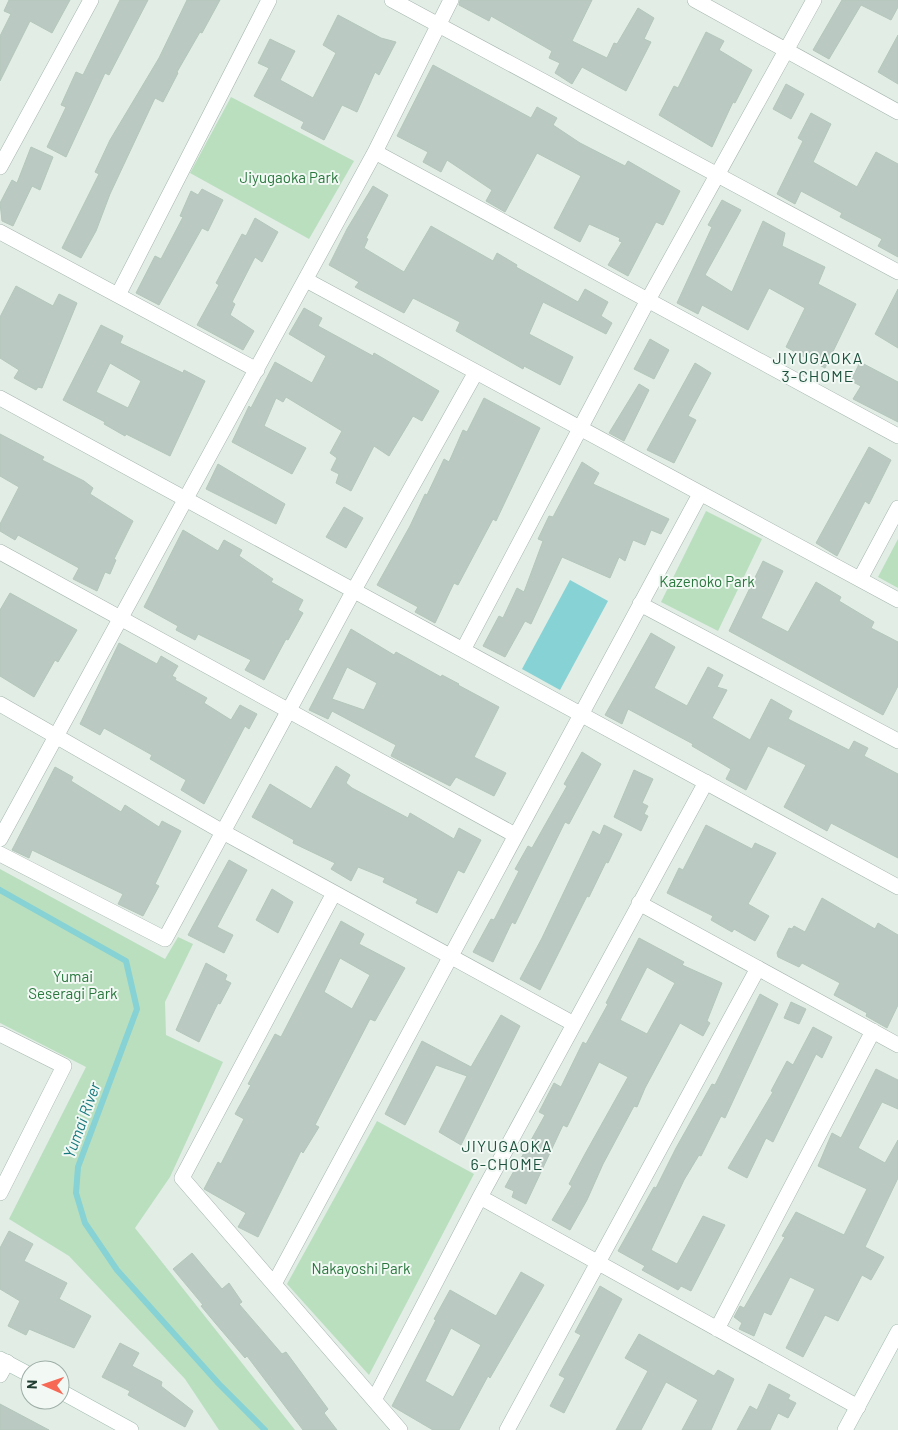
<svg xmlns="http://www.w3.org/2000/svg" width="898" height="1430" viewBox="0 0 898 1430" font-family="Barlow,sans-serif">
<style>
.green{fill:#badfbf}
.water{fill:#87d2d4}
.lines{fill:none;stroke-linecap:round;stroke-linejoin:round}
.stream{stroke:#87d2d4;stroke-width:6}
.building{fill:#bacac2;stroke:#b4c7bc;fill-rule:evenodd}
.street-casing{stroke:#a4b5ad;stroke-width:16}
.secondary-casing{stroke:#a2bcb0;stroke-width:16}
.street{stroke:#fff;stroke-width:15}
.secondary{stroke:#fff;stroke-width:15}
.labels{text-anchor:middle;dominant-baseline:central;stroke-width:4;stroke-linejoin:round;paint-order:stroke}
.park-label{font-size:15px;fill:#29773d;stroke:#f2f9f5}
.neighbourhood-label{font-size:16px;letter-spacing:1px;fill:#1c513d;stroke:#f2f9f5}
.water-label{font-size:16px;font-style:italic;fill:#18797d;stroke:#f2f9f5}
</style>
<rect width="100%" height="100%" fill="#e2ede6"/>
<path class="green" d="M231 97 354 161 309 239 190 173Z
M706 511 762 539 718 631 661 602Z
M898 539V588L878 577Z
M0 869 165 959 178 937 193 944 165 1002 166 1035 223 1062 170 1177 135 1228 295 1430H219L185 1379 69 1256 9 1219 86 1067 0 1023Z
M377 1121 474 1174 369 1375 287 1284Z"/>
<path class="water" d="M570 580 608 601 560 690 522 669Z"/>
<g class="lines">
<path class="stream" d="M0 890 126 961 137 1009 78 1167 76 1193 85 1223 117 1270 219 1384 265 1430"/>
</g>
<path class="building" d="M9 0H70L52 33 30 21 0 81V36L11 14 4 11Z
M120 0H148L109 75 105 73 66 157 47 147 66 107 61 105 76 72 83 75Z
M187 0H220L202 33 200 32 177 72 178 73 163 102 155 98 110 194 96 231 81 258 62 248 99 174 95 172 110 140 159 58Z
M460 0H592L572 41 607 58 614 43 617 44 638 8 654 18 644 39 651 42 626 91 582 67 572 84 555 73 560 63 549 58 552 51 491 16 489 21 459 5Z
M842 0H898V7L891 20 861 5 829 59 813 50Z
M338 15 381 38 396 42 379 75 375 72 357 112 342 105 324 140 301 128 304 122 254 96 269 68 258 63 270 39 295 51 280 80 313 98 336 53 323 45Z
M706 32 724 41 719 50 752 70 735 103 733 102 712 147 659 115 674 86 678 88Z
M898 35V84L878 72Z
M433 65 531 118 537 107 557 118 553 125 580 143 625 166 628 161 680 191 663 225 656 222 628 276 608 265 622 242 619 241 620 238 589 224 580 242 554 228 581 176 537 153 505 212 486 201 492 190 447 160 441 172 423 162 428 152 397 136Z
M786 84 804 94 791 119 773 109Z
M811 113 831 124 813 162 857 187 876 152 898 164V257L878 246 882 239 840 217 842 213 801 191 795 204 777 194 803 141 798 138Z
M31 147 53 157 40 190 32 186 13 226 2 221 0 203 12 180 17 183Z
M373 186 388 195 366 238 368 239 364 248 404 272 431 226 493 261 497 253 517 265 516 267 578 302 585 289 608 302 601 316 612 323 606 334 543 302 529 334 573 357 560 385 524 366 523 369 456 331 460 322 413 298 404 313 355 287 359 282 329 265 347 229Z
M202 189 223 200 208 231 202 228 159 305 136 293 155 256 161 259 183 217 180 216 191 191 198 195Z
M722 200 741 210 705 275 732 292 763 221 785 233 782 246 825 267 818 284 856 304 825 368 786 347 805 308 769 288 748 330 702 305 698 314 677 303 712 227 708 225Z
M255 218 278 232 262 262 255 257 232 302 235 304 230 315 254 331 243 350 197 325 219 285 216 283 242 234 246 236Z
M16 286 53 306 59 294 77 303 42 388 38 387 36 390 14 378 19 370 0 358V317Z
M898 289V348L875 334Z
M304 308 322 318 318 326 373 356 374 353 439 391 422 421 413 416 389 456 374 446 351 491 336 483 339 474 331 470 337 458 330 453 342 431 286 397 283 402 276 398 264 426 306 448 292 474 232 442 249 406 251 408 275 362 312 383 326 356 289 334Z
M101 325 123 336 120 343 183 373 184 370 205 381 170 456 126 434 125 436 104 424 105 422 63 400ZM110 363 141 381 128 408 96 392Z
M650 339 669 350 654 379 634 369Z
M860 362 898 382V422L853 399 861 386 851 381Z
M695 363 711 373 688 416 696 420 674 463 647 450Z
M639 384 649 390 624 441 609 433Z
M484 398 540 428 496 521 493 519 458 585 454 583 435 623 415 612 418 607 377 585 410 526 425 494 427 495 444 459 449 462 463 430 467 432Z
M0 434 44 457 42 460 84 481 93 488 90 494 133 521 114 559 116 560 110 574 105 572 97 591 73 579 79 568 18 535 15 540 0 531V524L19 487 0 476Z
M869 447 891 460 869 504 865 501 837 556 816 543Z
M582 462 599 473 593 484 669 519 661 534 651 530 645 545 633 540 625 561 619 557 610 578 562 557 531 624 525 621 505 657 483 646 499 616 503 618 517 588 524 592 543 541 538 539 549 516 553 517Z
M218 464 285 504 276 524 206 489Z
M344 507 363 518 346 548 326 537Z
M183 530 218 551 224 540 242 550 239 556 273 579 271 582 303 600 298 610 303 613 288 640 286 639 264 680 245 670 251 660 198 634 195 640 176 630 178 626 144 607Z
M763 561 783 571 761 618 788 632 816 582 841 597 839 601 874 622 871 628 898 642V686L883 715 729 631Z
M10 593 77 630 58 662 55 660 34 697 0 676V610Z
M351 629 394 655 396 652 441 677 442 675 459 684 458 685 499 707 474 757 506 773 494 796 456 777 450 786 391 756 396 745 332 711 328 719 309 710ZM347 667 377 683 364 710 332 699Z
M651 633 675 647 654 688 687 706 708 667 723 675 717 687 727 690 712 718 750 740 771 699 792 711 788 719 849 750 854 741 868 748 864 756 898 774V858L831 823 827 831 784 807 806 765 768 746 746 790 726 779 731 769 692 746 693 744 628 709 622 724 605 715Z
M119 643 157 664 161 656 178 666 172 676 176 678 175 680 207 698 204 703 231 720 240 705 257 714 249 729 245 726 204 804 181 790 186 780 150 759 152 755 104 728 100 735 80 724Z
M582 752 601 764 569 824 565 822 515 924 512 922 493 962 473 952 491 919 494 920 519 871 515 869 528 846 532 848 567 786 564 784Z
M336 766 350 775 346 783 352 788 408 818 410 813 454 839 459 828 481 840 464 873 458 870 437 913 416 903 418 899 383 882 385 878 358 867 351 881 331 869 335 863 293 843 294 840 252 817 270 784 311 809Z
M55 767 73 777 71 781 121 812 125 805 159 827 162 821 181 831 155 884 159 886 143 916 118 904 123 894 32 850 29 858 12 850Z
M634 770 653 779 642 803 648 806 644 814 648 816 641 831 614 817Z
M604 825 622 834 608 863 606 862 589 897 587 896 540 990 520 979 542 938 593 831 600 835Z
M706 825 752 849 755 843 776 853 748 904 769 916 755 941 734 929 732 932 711 920 713 916 667 893 679 868 683 870Z
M229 860 247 870 217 927 233 935 224 953 188 935Z
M272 889 293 902 278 933 256 920Z
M822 898 875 929 878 923 898 935V1005L887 1028 866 1016 867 1013 834 995 840 983 802 963 799 967 778 957 777 953 789 928 792 929 794 926 805 932Z
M341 921 364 934 359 944 405 968 375 1021 370 1019 315 1125 319 1127 303 1153 301 1151 258 1237 238 1227 246 1213 204 1189 218 1162 221 1164 244 1119 235 1114 251 1085 248 1084 275 1034 281 1037ZM340 958 370 975 352 1009 324 992Z
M639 938 684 962 682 965 722 983 707 1021 710 1023 703 1036 680 1023 645 1088 637 1107 634 1106 603 1164 587 1200 570 1230 552 1220 572 1186 569 1184 585 1154 628 1077 599 1062 567 1127 563 1125 526 1204 512 1197 514 1191 505 1187 545 1115 539 1112 554 1083 561 1087 583 1042 586 1044 608 1004 606 1003ZM647 967 675 983 647 1034 620 1020Z
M206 963 227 975 225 980 231 983 220 1004 218 1003 199 1042 176 1030Z
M760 994 778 1004 725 1118 721 1116 701 1156 699 1155 684 1180 651 1250 677 1264 703 1216 725 1225 691 1291 681 1286 678 1290 642 1270 645 1266 618 1251 654 1187 656 1188 676 1148 712 1084 715 1085Z
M791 1002 806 1009 799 1024 784 1018Z
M501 1015 520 1026 461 1145 439 1132 467 1076 436 1065 405 1125 385 1114 422 1041 471 1067Z
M813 1027 832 1037 822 1058 816 1054 773 1142 766 1138 747 1178 728 1168 773 1092 771 1091 787 1061 793 1065Z
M876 1069 898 1080V1109L882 1102 858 1148 885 1163 898 1140V1178L865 1247 884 1257 871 1280 862 1275 838 1321 825 1315 803 1357 786 1348 815 1289 790 1277 771 1315 764 1312 754 1336 739 1329 742 1323 734 1317 740 1306 744 1308 785 1237 782 1236 796 1212 844 1235 867 1189 818 1166 832 1133 841 1138Z
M9 1231 33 1244 24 1261 67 1283 59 1299 91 1316 74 1348 29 1329 26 1335 8 1326 20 1301 0 1289V1248Z
M192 1253 222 1289 229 1283 242 1302 239 1304 282 1354 286 1352 328 1409 324 1413 337 1430H303L247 1356 245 1358 216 1324 201 1306 203 1305 173 1269Z
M521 1272 544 1285 490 1378 488 1376 459 1430H433L392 1406 436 1320 434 1319 450 1290 496 1316ZM451 1328 481 1345 453 1397 425 1381Z
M600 1286 622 1299 564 1413 550 1406 565 1378 559 1375 581 1335 575 1332Z
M639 1334 714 1376 718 1370 734 1379 711 1430H682L698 1400 666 1382 641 1430H616L648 1371 625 1358Z
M120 1343 139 1353 132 1366 162 1382 161 1386 193 1411 185 1427 128 1395 130 1391 102 1377Z
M769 1384 790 1395 788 1399 796 1403 788 1418 778 1413 770 1430H737L750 1406 757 1410Z
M0 1404 49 1430H0Z"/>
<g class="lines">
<g class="street-casing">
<path id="street" d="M392 0 898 272
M695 0 898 112
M375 152 898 436
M0 167 91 0
M0 232 257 370
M306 280 898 600
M118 295 269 0
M0 398 898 887
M0 552 515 835
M860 579 898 508
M640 604 898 741
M463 650 648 300 814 0
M0 704 223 832 574 1024
M0 839 375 152 451 0
M0 854 165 939 354 590 476 372
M334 893 182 1178 400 1430
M639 903 898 1045
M0 1034 64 1066 0 1193
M480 1197 858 1407
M274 1284 700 494
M717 1329 873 1031
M0 1375 7 1362
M374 1400 480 1197 706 782
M507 1430 758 968"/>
</g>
<g class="secondary-casing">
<path id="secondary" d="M0 1359 30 1375
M60 1391 131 1430
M845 1430 898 1332"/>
</g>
<use href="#street" class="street"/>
<use href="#secondary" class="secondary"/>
</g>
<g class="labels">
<g class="park-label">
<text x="289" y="177">Jiyugaoka Park</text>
<text x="707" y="581">Kazenoko Park</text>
<text x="73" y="976">Yumai<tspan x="73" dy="17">Seseragi Park</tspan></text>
<text x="361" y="1268">Nakayoshi Park</text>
</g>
<g class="neighbourhood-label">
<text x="818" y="357">JIYUGAOKA<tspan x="818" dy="18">3-CHOME</tspan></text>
<text x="507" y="1145">JIYUGAOKA<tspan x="507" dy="18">6-CHOME</tspan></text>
</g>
<g class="water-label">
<text transform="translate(81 1120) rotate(-70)">Yumai River</text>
</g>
</g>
<g transform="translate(45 1385) rotate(272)"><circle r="24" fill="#f2f9f5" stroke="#9eaea7"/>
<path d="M0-4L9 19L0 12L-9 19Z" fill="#f76855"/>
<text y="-8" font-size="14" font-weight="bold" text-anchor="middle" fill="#213e33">N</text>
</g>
</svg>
